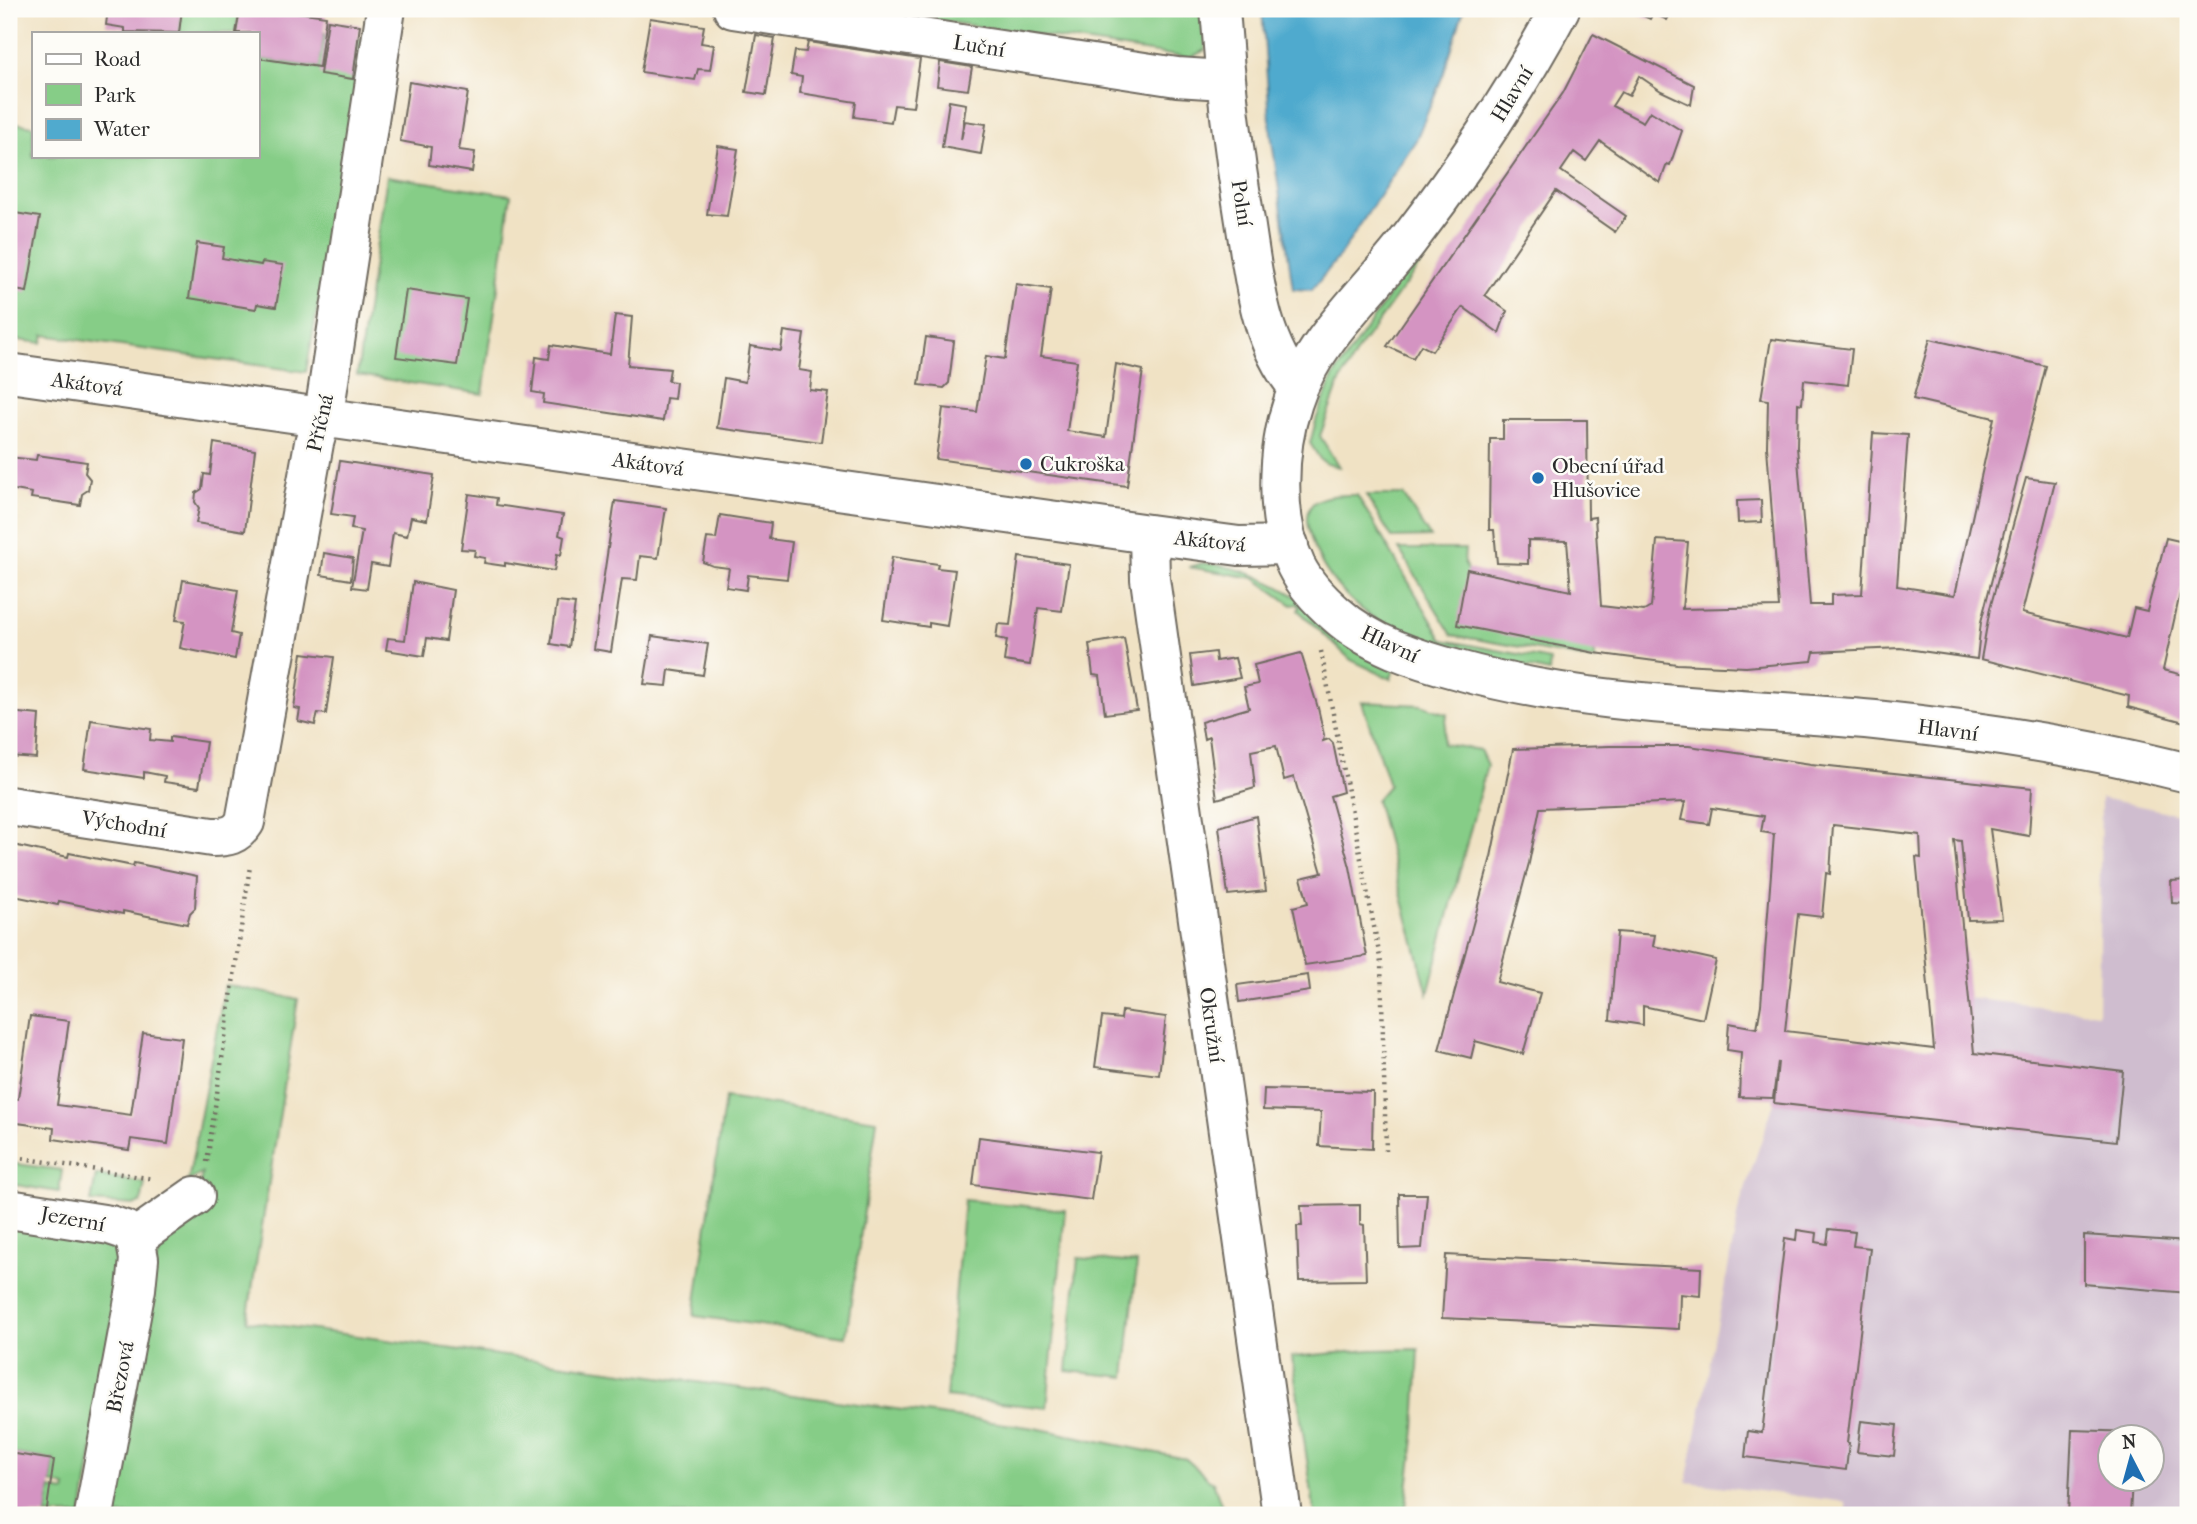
<svg xmlns="http://www.w3.org/2000/svg" width="2197" height="1524" viewBox="0 0 2197 1524" font-family="'IM FELL French Canon',serif">
<style>
.industrial{fill:#cfbdcf;fill-rule:evenodd}
.green{fill:#86cd87;stroke:#587c59;stroke-width:2}
.water{fill:#50aace;stroke:#3e6a7c;stroke-width:2}
.building{fill:#d494c2;fill-rule:evenodd}
.lines{fill:none;stroke-linecap:round;stroke-linejoin:round}
.minor-casing{stroke:#706b61;stroke-width:42}
.tertiary-casing{stroke:#706b61;stroke-width:42}
.path{stroke:#706b61;stroke-width:4.5;stroke-dasharray:2 5;stroke-linecap:butt}
.minor{stroke:#fff;stroke-width:38}
.tertiary{stroke:#fff;stroke-width:38}
.poi-dot{fill:#1f6fb2;stroke:#fdfcf7;stroke-width:2.5}
.labels{text-anchor:middle;dominant-baseline:central;stroke-width:5;stroke-linejoin:round;paint-order:stroke}
.street-label{font-size:21px;fill:#2b2b2b;stroke:#fdfcf7}
.poi-label{font-size:21px;fill:#2b2b2b;stroke:#fdfcf7;text-anchor:start}
</style>
<rect width="100%" height="100%" fill="#fdfcf7"/>
<filter id="ink" filterUnits="userSpaceOnUse"><feTurbulence type="fractalNoise" baseFrequency=".0143" numOctaves="2"/><feDisplacementMap in="SourceGraphic" scale="14" xChannelSelector="R" yChannelSelector="G"/><feConvolveMatrix kernelMatrix="1 2 1 2 8 2 1 2 1" color-interpolation-filters="sRGB"/></filter>
<filter id="wash" filterUnits="userSpaceOnUse"><feTurbulence type="fractalNoise" baseFrequency=".00686" numOctaves="4" result="noise"/><feDisplacementMap in="SourceGraphic" scale="28" xChannelSelector="R" yChannelSelector="G"/><feGaussianBlur stdDeviation="1.57" result="paint"/><feColorMatrix in="noise" values="0 0 0 0 0 0 0 0 0 0 0 0 0 0 0 0 0 1.4 0 .05"/><feComposite in="paint" operator="in"/></filter>
<g filter="url(#wash)">
<rect width="100%" height="100%" fill="#f0e2c4"/>
<path class="industrial" d="M2101 798 2188 816V1515H1846V1502L1687 1482 1741 1201 1774 1103 1773 1098 1783 1031 1972 1053 1967 998 2098 1013ZM2110 1436H2152V1478H2110Z"/>
<path class="green" d="M182 9H240L236 33H179Z
M911 9 980 11 981 9H1211L1205 50 1190 58 914 17Z
M324 33 368 40 340 224 333 223 306 372 44 335 42 343 9 339V122L33 126V156H257V58L318 67Z
M387 176 511 195 483 394 357 375Z
M1474 180 1479 184 1359 348 1339 384 1320 436 1339 467 1327 464 1320 459 1310 443 1317 417 1333 377 1416 256Z
M1357 495 1443 640 1550 660 1549 672C1522 666 1496 661 1470 656 1458 653 1444 652 1433 648 1385 630 1341 603 1318 556 1313 545 1308 533 1307 521 1305 493 1339 495 1357 495Z
M1366 495H1403L1430 537 1392 538Z
M1399 549H1465L1464 563 1467 569 1595 653V660L1452 635Z
M1203 563C1278 569 1336 626 1394 669L1391 679 1351 660 1298 610 1300 607 1298 604 1292 605 1254 578 1189 567Z
M1362 702 1421 705 1447 714 1443 744 1480 750 1487 765 1428 994 1376 800 1389 785Z
M225 985 298 999 247 1321 1035 1428 1186 1459 1214 1484 1225 1515H108L155 1264 169 1236 193 1220 202 1173 188 1182Z
M725 1098 877 1120 846 1337 694 1316Z
M9 1163 62 1170 59 1192 9 1184Z
M96 1175 145 1183 141 1203 135 1205 91 1202Z
M964 1200 1065 1210 1047 1408 946 1397Z
M9 1227 109 1241 122 1259 82 1515H46L50 1489 65 1492 66 1487 51 1483 54 1460 9 1453Z
M1078 1258 1137 1263 1125 1377 1067 1371Z
M1419 1349 1415 1430 1405 1515H1315L1292 1357 1371 1350Z"/>
<path class="water" d="M1262 9H1464L1444 73 1416 140 1341 254 1312 290 1293 289 1271 134Z"/>
<g id="blocks">
<path class="building" d="M108 9H182L179 33 125 32V28L106 25Z
M240 9H275L326 16 319 67 257 58V33H236Z
M1628 9H1673L1667 20 1653 13 1650 19Z
M650 18 704 26 701 43 714 45 710 70 698 69 695 80 641 72Z
M328 20 360 25 353 79 320 74Z
M1593 34 1694 85 1691 105 1661 91 1639 76 1629 96 1621 92 1612 106 1643 122 1650 111 1682 131 1670 165 1667 164 1660 183 1600 141 1586 161 1574 152 1561 171 1626 216 1615 232 1556 191 1485 295 1507 311 1499 333 1463 307 1432 351 1421 345 1413 358 1387 346 1563 93Z
M756 35 775 38 766 95 746 92Z
M808 42 920 59 913 107 894 105 891 122 854 117 856 102 800 93 802 77 791 75 795 51 806 52Z
M940 62 972 67 968 90 937 86Z
M409 82 468 92 459 150 475 152 472 172 429 165 431 147 400 141Z
M949 101 966 104 961 140 965 121 986 124 981 154 942 147Z
M718 146 738 149 727 216 707 214Z
M9 212 40 217 27 292 9 289Z
M197 243 224 247 222 258 261 265 262 262 283 265 276 307 257 304 256 309 189 298Z
M1016 284 1051 289 1041 356 1077 361 1067 431 1106 437 1116 364 1143 370 1127 486 936 459 943 408 977 412 986 356 1005 359Z
M406 290 467 299 457 365 396 357Z
M615 315 632 317 628 365 670 369 668 381 676 382 674 399 666 398 663 421 543 403 544 394 532 392 536 357 549 359 551 345 610 354Z
M784 331 804 334 799 370 812 372 810 390 828 392 821 442 717 428 724 378 745 382 750 346 781 351Z
M926 337 954 341 949 383 944 388 919 385Z
M1771 339 1852 349 1848 385 1804 380 1802 404 1798 403 1797 447 1810 605H1831V595L1862 594 1873 433 1908 435 1897 586 1955 595 1994 418 1913 399 1930 339 2046 366 1981 622 1977 659 1900 648 1814 652 1812 661 1746 667 1677 664 1595 653 1457 625 1467 569 1571 591 1567 541 1528 540V564L1497 563 1494 530H1489L1490 439H1503V420H1587L1588 518 1595 517 1601 606 1644 611 1651 607 1657 540 1688 542 1682 609 1779 607 1767 447 1768 400 1761 399Z
M214 443 255 450 245 531 196 523 199 508 195 502 196 493 202 489 204 474 210 475Z
M37 455 87 462 85 473 90 479 88 490 82 494 80 505 31 498 32 493 9 489V457L36 460Z
M340 461 434 475 427 520 411 517 407 536 393 533 388 567 371 564 367 589 352 587 362 531 351 529 353 517 331 514Z
M2026 478 2055 482 2022 613 2127 638 2134 608 2147 611 2166 538 2188 543V581L2185 580 2184 589H2181L2163 670 2188 676V723L2128 707 2129 696 1981 659 1990 608Z
M469 494 497 498 496 505 563 515 559 535 564 537 561 555 557 554 554 571 505 563V566L484 563 485 558 474 556 475 550 461 549Z
M1761 500 1762 522 1738 523 1737 501Z
M615 501 666 508 658 558 640 556 637 580 622 579 611 652 593 649Z
M720 515 771 523 769 539 792 542 787 579 748 575 746 590 726 587 729 568 713 566 703 562 707 538 716 539Z
M324 553 353 558 351 580 321 575Z
M892 557 938 564 937 568 955 570 947 626 929 623V627L883 620Z
M1019 557 1069 564 1062 611 1038 608 1030 665 1004 661 1007 640 996 638 998 624 1010 625Z
M183 580 238 590 231 633 239 635 235 659 180 648 185 621 176 620Z
M413 582 453 590 446 641 427 638 424 656 386 650 388 638 405 640Z
M557 602 575 604 569 647 551 644Z
M652 636 708 644 703 675 669 670 667 686 644 684Z
M1124 638 1137 710 1105 714 1100 676 1093 675 1089 644Z
M1215 652 1216 661 1235 658 1240 678 1194 686 1190 655Z
M302 653 334 657 326 714 318 713 315 725 298 721 300 709 294 708Z
M1301 653 1318 708 1324 735 1323 741 1329 739 1333 743 1338 767 1343 792 1330 796 1350 867 1367 956 1305 965 1293 907 1308 903 1301 878 1322 873 1294 777 1284 780 1276 746 1251 751 1255 788 1217 799 1209 737 1204 739 1201 722 1249 708 1244 687 1258 684 1254 665Z
M9 712 39 715 36 758 9 756Z
M91 720 151 729 150 740 170 742V737L206 742 199 787 164 782 165 776 144 772V778L84 769Z
M1610 746H1689L1811 764 2032 788 2029 836 1990 829 2002 919 1968 920 1961 841 1954 840 1974 1053 2123 1071 2116 1141 1774 1103 1778 1062 1773 1098 1739 1097 1741 1052 1727 1050 1729 1023 1757 1028 1761 1005 1774 834 1761 832 1764 816 1712 808 1709 824 1681 820 1685 802 1540 808 1529 863 1497 982 1540 993 1523 1054 1475 1041 1471 1058 1439 1050 1491 857 1513 749ZM1833 825 1920 835 1921 858 1916 857 1934 1049 1785 1031 1798 914 1822 917 1826 873 1830 874Z
M1256 816 1266 891 1228 895 1219 827Z
M9 844 68 857 69 853 133 866 134 863 197 876 195 908 190 913 187 924 123 911V914L59 901 58 905 9 895Z
M2188 880V904L2172 903 2171 881Z
M1617 932 1655 935 1653 946 1716 960 1703 1019 1643 1006V1025L1610 1020Z
M1308 975 1310 991 1239 1002 1237 985Z
M1122 1011 1166 1017 1159 1075 1095 1067 1102 1017 1121 1019Z
M30 1016 69 1021 57 1105 131 1115 143 1033 182 1038 168 1144 131 1139 129 1150 53 1139 54 1128 17 1123 16 1133 9 1132V1098L18 1099Z
M1264 1089 1373 1092 1372 1149 1319 1146 1321 1112 1263 1110Z
M979 1137 1098 1152 1091 1200 973 1185Z
M1399 1194H1427L1422 1248 1400 1249Z
M1360 1205V1224L1364 1225 1366 1280 1299 1281 1297 1226H1302L1301 1206Z
M1829 1229 1855 1232 1853 1246 1870 1248 1847 1443H1849L1846 1470 1745 1457 1748 1431 1762 1433 1785 1238 1796 1240 1797 1230 1817 1233 1816 1242 1827 1244Z
M2084 1235 2188 1242V1293L2084 1284Z
M1446 1255 1701 1268 1700 1296 1680 1294 1679 1329 1442 1318Z
M1861 1421 1897 1425 1894 1456 1857 1452Z
M2072 1430 2134 1432V1436H2110V1479H2132L2130 1515H2068Z
M9 1453 54 1460 46 1515H9Z"/>
</g>
</g>
<g filter="url(#ink)">
<use href="#blocks" fill-opacity="0" stroke="#706b61" stroke-width="2"/>
<g class="lines">
<g class="minor-casing">
<path id="minor" d="M733 9 1177 77 1224 80
M1220 9C1225 81 1233 150 1245 221 1254 278 1259 342 1298 387
M9 373 1149 534 1239 546 1289 545
M1149 534 1150 579 1282 1515
M9 806 212 837C227 837 236 836 245 822L314 443 326 401 386 9
M9 1209 110 1225 125 1230 135 1238
M135 1238 195 1196
M94 1515 136 1289 139 1259 135 1238"/>
</g>
<g class="tertiary-casing">
<path id="tertiary" d="M1560 9C1516 91 1465 167 1408 241 1370 291 1312 341 1293 402 1277 449 1274 520 1296 566 1305 584 1321 601 1336 614 1369 644 1416 659 1458 670 1594 708 1736 707 1875 720 1981 731 2086 747 2188 773"/>
</g>
<path class="path" d="M1321 651 1381 963 1386 1151
M9 1156 153 1179
M207 1162 250 866"/>
<use href="#minor" class="minor"/>
<use href="#tertiary" class="tertiary"/>
</g>
</g>
<g class="poi-dot">
<circle cx="1026" cy="464" r="7"/>
<circle cx="1538" cy="478" r="7"/>
</g>
<g class="labels">
<g class="street-label">
<text transform="translate(979 46) rotate(9)">Luční</text>
<text transform="translate(1512 94) rotate(-59)">Hlavní</text>
<text transform="translate(1242 203) rotate(81)">Polní</text>
<text transform="translate(87 384) rotate(8)">Akátová</text>
<text transform="translate(320 423) rotate(-77)">Příčná</text>
<text transform="translate(648 464) rotate(8)">Akátová</text>
<text transform="translate(1210 541) rotate(6)">Akátová</text>
<text transform="translate(1390 644) rotate(25)">Hlavní</text>
<text transform="translate(1948 730) rotate(7)">Hlavní</text>
<text transform="translate(124 824) rotate(9)">Východní</text>
<text transform="translate(1212 1025) rotate(82)">Okružní</text>
<text transform="translate(73 1219) rotate(10)">Jezerní</text>
<text transform="translate(120 1377) rotate(-79)">Březová</text>
</g>
<g class="poi-label">
<text x="1040" y="464">Cukroška</text>
<text x="1552" y="466">Obecní úřad<tspan x="1552" dy="24">Hlušovice</tspan></text>
</g>
</g>
<rect width="2197" height="1524" fill="none" stroke="#fdfcf7" stroke-width="35"/>
<rect x="32" y="32" width="228" height="126" fill="#fdfcf7" stroke="#a9a8a5" stroke-width="2"/>
<rect x="46" y="54" width="35" height="10" fill="#ffffff" stroke="#a9a8a5" stroke-width="2"/>
<text x="94" y="66" font-size="21" fill="#2b2b2b">Road</text>
<rect x="46" y="84" width="35" height="21" fill="#86cd87" stroke="#a9a8a5" stroke-width="2"/>
<text x="94" y="102" font-size="21" fill="#2b2b2b">Park</text>
<rect x="46" y="119" width="35" height="21" fill="#50aace" stroke="#a9a8a5" stroke-width="2"/>
<text x="94" y="136" font-size="21" fill="#2b2b2b">Water</text>
<g transform="translate(2131 1458) rotate(354)"><circle r="33" fill="#fdfcf7" stroke="#a9a8a5" stroke-width="2"/>
<path d="M0-5L12 26L0 18L-12 26Z" fill="#1f6fb2"/>
<text y="-10" font-size="19" font-weight="bold" text-anchor="middle" fill="#2b2b2b">N</text>
</g>
</svg>
